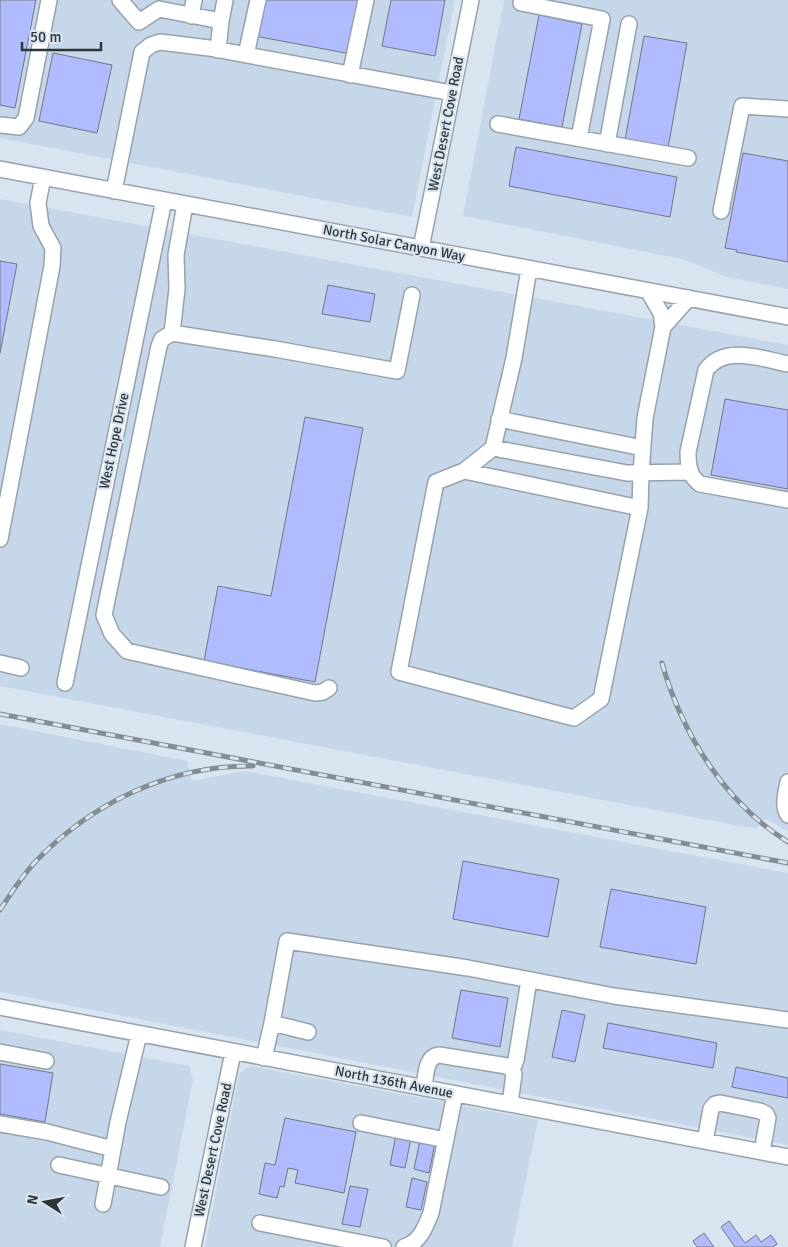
<svg xmlns="http://www.w3.org/2000/svg" width="788" height="1247" viewBox="0 0 788 1247" font-family="Signika,sans-serif">
<style>
.built{fill:#c5d7e8}
.building{fill:#b0bcfd;stroke:#737683}
.lines{fill:none;stroke-linecap:round;stroke-linejoin:round}
.minor-casing{stroke:#96a2ad;stroke-width:18}
.minor{stroke:#fff;stroke-width:15}
.rail-casing{stroke:#848d95;stroke-width:5}
.rail{stroke:#d8e4f0;stroke-width:3;stroke-dasharray:9;stroke-linecap:butt}
.labels{text-anchor:middle;dominant-baseline:central;stroke-width:4.5;stroke-linejoin:round;paint-order:stroke}
.street-label{font-size:14px;fill:#303539;stroke:#d8e4f0}
</style>
<rect width="100%" height="100%" fill="#d8e4f0"/>
<path class="built" d="M0 0H455L412 217 0 138Z
M504 0H788V289L727 277 682 259 463 216Z
M0 199 788 345V831L765 819 756 829 0 686Z
M0 724 187 761 192 781 245 771 788 873V1145L0 992Z
M0 1030 189 1066 193 1079 160 1247H0Z
M251 1066 538 1120 512 1247H205L239 1074 246 1068Z"/>
<path class="building" d="M0 0H36L15 108 0 105Z
M261 0H361L351 54 255 36Z
M391 0H445L435 56 382 46Z
M539 15 582 24 562 127 519 119Z
M644 36 687 43 668 148 625 140Z
M53 53 112 65 97 133 39 121Z
M516 147 677 177 670 217 509 186Z
M743 153 788 161V262L736 252 737 250 725 248Z
M0 261 17 264 0 353Z
M328 285 375 294 370 322 322 314Z
M725 399 788 410V489L711 475Z
M305 417 363 428 315 682 204 661 218 586 271 596Z
M463 861 559 879 548 937 453 919Z
M611 889 706 907 696 964 600 947Z
M461 990 508 998 500 1047 452 1038Z
M562 1010 585 1015 575 1062 552 1057Z
M608 1023 717 1043 713 1068 603 1048Z
M0 1064 53 1073 45 1122 0 1114Z
M736 1067 788 1078V1098L732 1087Z
M285 1118 356 1132 344 1193 295 1183 298 1170 288 1168 284 1187 280 1186 277 1198 259 1194 265 1163 275 1165Z
M396 1135 411 1138 405 1168 390 1165Z
M420 1140 435 1143 429 1173 414 1169Z
M412 1178 427 1182 421 1210 406 1207Z
M350 1186 368 1189 360 1227 342 1224Z
M729 1221 745 1243 756 1235 761 1242 771 1235 777 1244 773 1247H735L721 1227Z
M704 1233 714 1247H697L693 1241Z"/>
<g class="lines">
<g class="minor-casing">
<path id="minor" d="M120 0 139 22 159 9 221 21 225 0
M521 3 602 19 579 138
M191 16 194 0
M218 50 221 21
M246 55 258 0
M350 75 366 0
M498 124 688 158
M0 125 19 127 26 118 49 0
M607 144 629 24
M0 169 788 317
M114 191 142 52 151 45 160 42 209 48 452 93
M721 211 742 106 788 109
M421 248 471 0
M529 269 514 358 493 448 627 473 690 472
M648 291 661 313 663 327 689 298
M172 333 177 289 176 255 185 204
M788 364C763 359 724 344 706 370L688 452C688 465 689 476 700 484L788 500
M499 419 643 448
M464 471 493 448
M640 508 464 471 436 482 399 672 574 718 601 699 640 508 641 473 645 418 663 327
M0 539 52 266 53 248 41 226 38 203 43 177
M0 663 21 668
M65 683 164 200
M329 688 323 692 315 693 127 651 112 634 104 615 159 346 162 339 172 333 275 349 397 371 412 295
M788 782C786 793 782 805 788 815
M0 1007 788 1157
M272 1023 287 941 468 968 614 996 788 1020
M0 1052 46 1061
M264 1058 272 1023 308 1032
M512 1070 516 1060 529 980
M424 1088C426 1076 425 1057 439 1055L507 1066 512 1070 514 1074 510 1104
M361 1123 446 1140
M0 1124 47 1132 113 1149
M705 1141 711 1109 715 1104 720 1103 760 1111 766 1114 768 1118 762 1152
M59 1165 161 1187
M103 1204 118 1122 139 1034
M260 1223 383 1247
M193 1247 233 1052
M404 1247C420 1242 425 1228 431 1213L455 1094"/>
</g>
<use href="#minor" class="minor"/>
<g class="rail-casing">
<path id="rail" d="M662 663C682 734 725 803 788 842
M0 714 788 863
M0 910C11 893 22 876 36 861 93 802 171 765 253 766"/>
</g>
<use href="#rail" class="rail"/>
</g>
<g class="labels">
<g class="street-label">
<text transform="translate(446 124) rotate(-79)">West Desert Cove Road</text>
<text transform="translate(394 243) rotate(11)">North Solar Canyon Way</text>
<text transform="translate(114 441) rotate(-78)">West Hope Drive</text>
<text transform="translate(394 1082) rotate(11)">North 136th Avenue</text>
<text transform="translate(213 1150) rotate(-78)">West Desert Cove Road</text>
</g>
</g>
<g transform="translate(45 1202) rotate(281)" stroke="#d8e4f0" stroke-width="4" paint-order="stroke">
<path d="M0-4L9 19L0 12L-9 19Z" fill="#303539"/>
<text y="-8" font-size="14" font-weight="bold" text-anchor="middle" fill="#303539">N</text>
</g>
<path d="M22 42v8h79v-8" fill="none" stroke="#303539" stroke-width="2.5"/>
<text x="30" y="42" font-size="15" fill="#303539" stroke="#d8e4f0" stroke-width="4" paint-order="stroke">50 m</text>
</svg>
